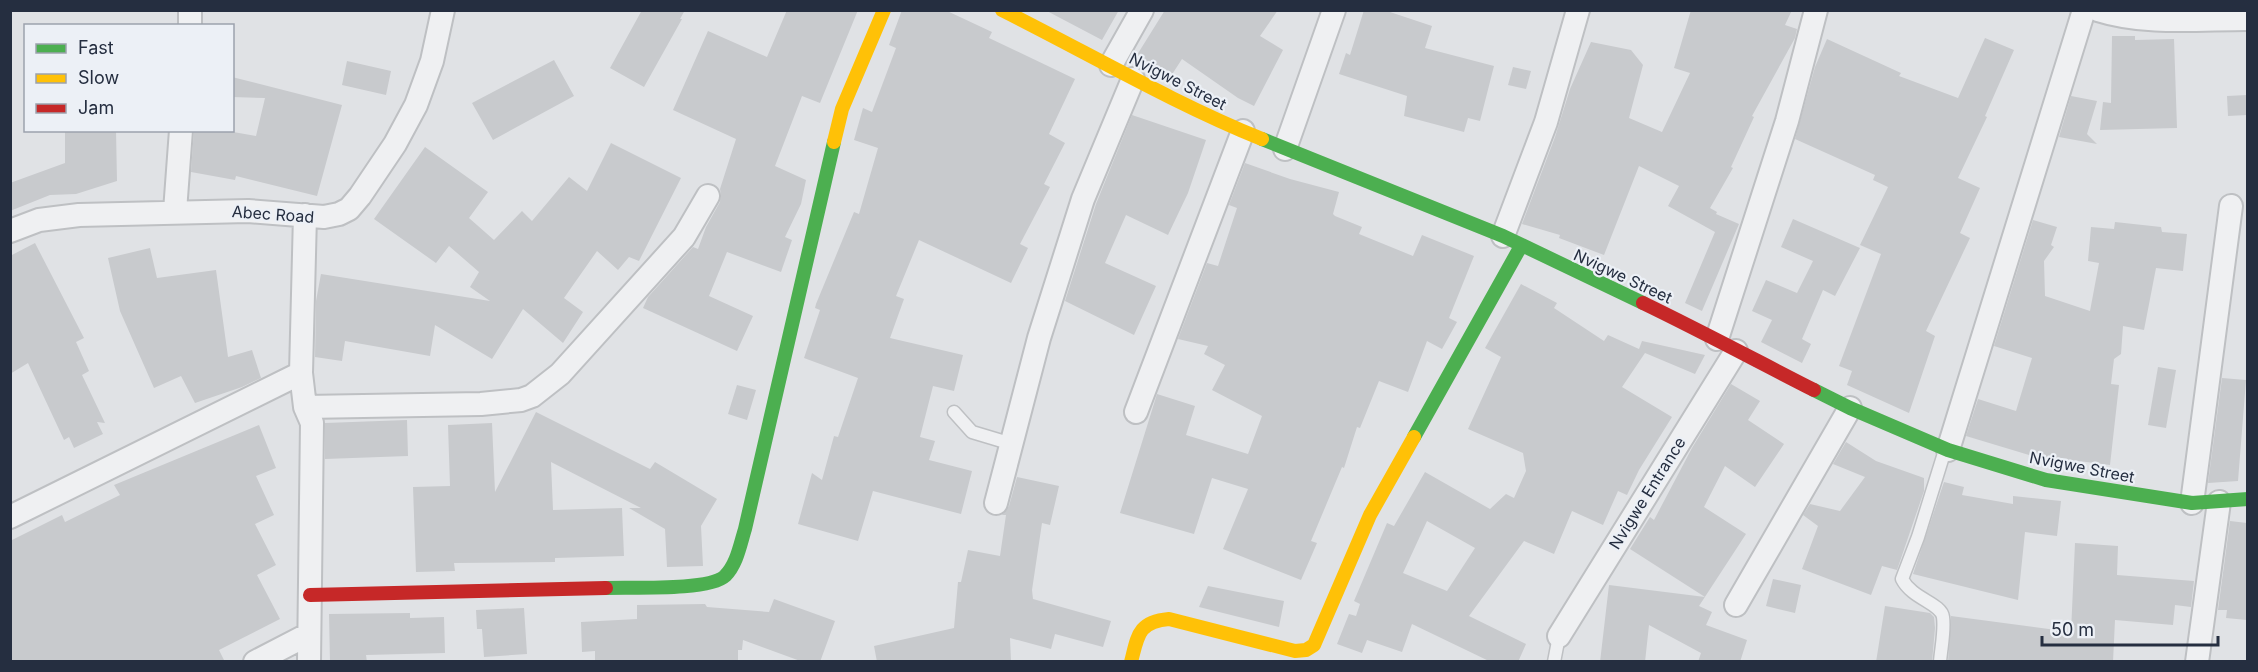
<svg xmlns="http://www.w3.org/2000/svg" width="2258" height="672" viewBox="0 0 2258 672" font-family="Inter,sans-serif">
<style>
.building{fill:#c8cacd;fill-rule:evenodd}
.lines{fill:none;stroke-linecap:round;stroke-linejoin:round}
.lane-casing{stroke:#bec0c3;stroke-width:15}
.street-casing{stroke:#bec0c3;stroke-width:26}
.lane{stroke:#eff0f2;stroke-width:12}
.street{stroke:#eff0f2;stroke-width:22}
.fast{stroke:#4caf50;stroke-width:14}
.slow{stroke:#ffc107;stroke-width:14}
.jam{stroke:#c62828;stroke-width:14}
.labels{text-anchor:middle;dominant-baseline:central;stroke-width:4.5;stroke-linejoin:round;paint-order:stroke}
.street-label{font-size:16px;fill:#252e40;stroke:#ecf0f6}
</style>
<rect width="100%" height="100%" fill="#e0e2e5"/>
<path class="building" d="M642 10H685L680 19H682L644 87 610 68Z
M787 10H858L820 103 802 96 775 166 806 180 801 204 785 237 792 240 781 272 727 252 709 296 753 316 737 351 643 308 648 297 693 247 698 249 706 227 720 202 721 195 720 189 736 139 673 110 708 31 767 57Z
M902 10H945L992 32 989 38 1075 79 1049 134 1065 143 1044 184 1050 187 1020 244 1028 248 1011 283 919 240 896 296 904 299 890 338 963 355 954 391 933 386 920 437 935 441 929 460 972 471 961 514 873 491 858 541 798 524 812 473 822 480 834 436 838 437 858 378 804 358 820 310 815 308 816 304 854 212 859 214 878 148 854 140 863 108 872 112 896 48 889 45Z
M1045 10H1119L1102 40Z
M1165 10H1278L1260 36 1283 50 1254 106 1238 98 1182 59 1171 76 1137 55Z
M1364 10H1384L1432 26 1425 48 1494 66 1480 121 1468 118 1464 132 1404 116 1407 96 1339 74 1346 53 1350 55Z
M1691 10H1792L1785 25 1797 29 1795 38 1752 116 1754 117 1731 167 1733 168 1710 208 1717 212 1716 214 1739 224 1702 311 1685 303 1715 232 1668 206 1679 186 1639 166 1604 255 1559 238 1560 235 1522 224 1555 137 1570 89 1591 42 1631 50 1643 65 1629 118 1662 132 1690 73 1674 68Z
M2112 36H2135V40L2174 39 2177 128 2100 130 2103 102 2111 103Z
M1985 38 2014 50 1985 116 1987 117 1958 178 1980 188 1960 233 1970 238 1926 331 1935 336 1909 413 1847 385 1852 371 1839 366 1881 254 1860 245 1888 187 1873 180 1875 175 1795 139 1815 67 1827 39 1901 73 1899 76 1958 98Z
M554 60 574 96 493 140 472 103Z
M347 61 391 71 386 95 342 85Z
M1513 67 1531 71 1526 89 1508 85Z
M232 77 342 105 317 196 236 176 235 180 191 172 194 130H222L256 136 265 98 232 97Z
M2247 95V115L2228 116 2227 96Z
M2071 96 2097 101 2087 134 2097 144 2059 137Z
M1132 115 1206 140 1188 193 1168 235 1126 215 1105 263 1156 286 1134 335 1065 301 1096 204Z
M65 130H116L117 181 76 194 50 195 10 211V183L65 163Z
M611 143 681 178 639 261 629 257 618 270 597 251 564 298 583 312 563 343 523 309 492 359 435 325 430 356 345 341 342 361 315 357 316 301 321 274 490 301 470 287 479 272 449 246 436 263 374 219 425 147 488 192 469 218 494 240 522 211 532 221 569 177 587 191Z
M1245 163 1290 179 1339 192 1333 214 1335 216 1362 227 1359 234 1413 256 1422 235 1474 256 1449 318 1457 322 1442 349 1427 341 1408 392 1379 381 1360 428 1357 427 1344 468 1342 467 1311 541 1317 543 1301 580 1223 549 1248 489 1212 478 1194 534 1120 513 1157 394 1195 406 1186 435 1248 454 1262 416 1212 390 1225 365 1204 354 1208 346 1178 339 1207 263 1218 266 1237 208 1229 205Z
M1793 219 1860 248 1835 296 1823 290 1802 339 1811 344 1802 363 1761 342 1772 320 1752 311 1766 280 1797 293 1813 261 1781 247Z
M2033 220 2057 227 2051 245 2054 247 2044 261 2045 296 2090 311 2099 263 2088 261 2091 227 2114 229 2115 222 2161 227 2162 232 2187 234 2183 271 2156 268 2144 330 2123 326 2121 354 2114 359 2111 384 2119 385 2110 465 2047 457 2046 460 1966 436 1978 399 2016 411 2032 358 1994 346Z
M35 243 84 338 76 342 89 371 82 375 105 423 97 422 103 434 74 448 69 437 64 440 28 363 10 374V256Z
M150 248 157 278 216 270 228 357 252 350 261 378 242 387 195 403 181 376 154 388 120 311 108 258Z
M1521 284 1557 303 1554 308 1604 341 1608 335 1639 349 1642 341 1705 355 1695 374 1645 353 1622 387 1672 417 1639 470 1627 495 1618 491 1603 525 1572 511 1554 554 1524 541 1469 616 1526 644 1518 662H1491L1412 624 1402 652 1367 640 1362 653 1337 644 1349 614 1356 616 1360 604 1354 601 1387 523 1394 526 1425 472 1490 509 1506 494 1514 498 1526 471 1523 453 1468 429 1501 357 1485 348ZM1427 521 1475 548 1447 591 1403 573Z
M2158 367 2176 370 2166 428 2148 425Z
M2222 378 2246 380 2238 481 2208 483Z
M1731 384 1760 401 1748 420 1784 444 1755 487 1725 466 1704 507 1746 534 1699 606 1712 612 1706 625 1747 640 1740 662H1698L1701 653 1649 625 1645 662H1600L1609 585 1705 597 1630 549 1650 517 1654 520 1692 448Z
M737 385 756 390 747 420 728 414Z
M536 412 650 469 655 462 717 499 701 526 703 566 667 567 665 529 629 508H641L551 462 553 510 622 508 624 556 555 558V562L454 563 455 571 416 572 413 487 450 486 448 425 492 423 495 492Z
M407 420 408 456 325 459V423Z
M259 425 276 468 256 476 274 515 255 524 276 565 257 575 280 619 219 650 225 662H10V541L62 515 65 522 120 495 114 485Z
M1846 442 1876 461 1924 478V491L1897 570 1882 566 1871 595 1802 569 1818 526 1803 515 1810 504 1840 511 1865 477 1833 464Z
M1017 477 1059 486 1050 525 1042 523 1032 590 1033 599 1111 621 1103 647 1055 634 1051 649 1010 638 1011 662H877L874 646 954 628 958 582H961L968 550 1000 556 1006 515H1002L1009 506Z
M1944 482 1964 487 1962 495 2013 504V496L2061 501 2057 536 2025 532 2018 600 1913 574Z
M2230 521 2247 523V620L2226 618 2227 610H2218Z
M2075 543 2118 546 2117 575 2194 581 2191 607 2175 605 2173 625 2115 620 2113 662H1948L1951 616 2071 632Z
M1773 579 1801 585 1795 613 1766 606Z
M1208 586 1284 601 1279 627 1199 607Z
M774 599 835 621 820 662H803L743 640 742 650H738V662H595V651L582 652 581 622 637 619V605L705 604 707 607 769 612Z
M1885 606 1930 613 1934 617 1935 628 1932 662H1876Z
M524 608 527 654 484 657 482 629H477L476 610Z
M410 613V618L444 617 445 653 366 655 367 662H330L329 614Z"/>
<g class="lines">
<g class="lane-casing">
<path id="lane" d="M954 412 972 432 1012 444
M1554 662 1559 636
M1940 662C1941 648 1945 631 1943 617 1941 603 1912 599 1902 579L1918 537 1945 450"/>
</g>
<g class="street-casing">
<path id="street" d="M2098 10C2145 25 2198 19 2248 19
M190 26V10
M1111 65 1142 10
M1285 149 1334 10
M175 211 181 130
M305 215 301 373 305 407 312 423 309 662
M10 231 39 220 79 215 248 211 324 217 339 214 349 209 360 196 395 144 416 105 432 61 443 10
M1503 236 1546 122 1578 10
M1717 339 1787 121 1816 10
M305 407 481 404 521 400 532 396 560 374 684 237 708 196
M1136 412 1243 131
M1948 450 2084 10
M996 503 1039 338 1083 199 1133 79
M2192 503 2231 206
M10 517 301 373
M1736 605 1850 408
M1559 636 1736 351
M255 662 309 634
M2197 662 2219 502"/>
</g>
<use href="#lane" class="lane"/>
<use href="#street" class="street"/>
<path class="fast" d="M1262 139 1503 236 1643 303
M1814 390 1850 408 1948 450 2046 480 2192 503 2248 499
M1414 437 1521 246
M606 588C631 587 709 591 725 576 737 564 740 545 745 529L834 142"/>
<path class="slow" d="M1002 10C1088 53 1173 103 1262 139
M834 142 842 109 884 10
M1131 662C1138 635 1138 622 1169 619L1295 651 1306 650 1314 645 1370 515 1414 437"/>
<path class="jam" d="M1643 303C1701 331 1757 361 1814 390
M310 595 606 588"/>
</g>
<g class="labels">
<g class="street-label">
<text transform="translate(1178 81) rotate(27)">Nvigwe Street</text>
<text transform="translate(273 214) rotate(4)">Abec Road</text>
<text transform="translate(1623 276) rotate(25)">Nvigwe Street</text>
<text transform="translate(2082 467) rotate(11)">Nvigwe Street</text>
<text transform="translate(1647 493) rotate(-58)">Nvigwe Entrance</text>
</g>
</g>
<rect width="2258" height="672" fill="none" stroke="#252e40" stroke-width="24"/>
<rect x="24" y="24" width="210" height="108" fill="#ecf0f6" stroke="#9ca2ad" stroke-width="1.5"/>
<rect x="36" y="44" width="30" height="9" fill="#4caf50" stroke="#9ca2ad" stroke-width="1.5"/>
<text x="78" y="54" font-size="18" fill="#252e40">Fast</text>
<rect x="36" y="74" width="30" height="9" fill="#ffc107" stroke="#9ca2ad" stroke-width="1.5"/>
<text x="78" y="84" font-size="18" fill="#252e40">Slow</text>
<rect x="36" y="104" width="30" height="9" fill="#c62828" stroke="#9ca2ad" stroke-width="1.5"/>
<text x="78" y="114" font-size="18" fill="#252e40">Jam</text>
<path d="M2042 636v9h176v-9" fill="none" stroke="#252e40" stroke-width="3"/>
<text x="2051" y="636" font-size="18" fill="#252e40" stroke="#ecf0f6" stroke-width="4.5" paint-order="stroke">50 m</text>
</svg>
